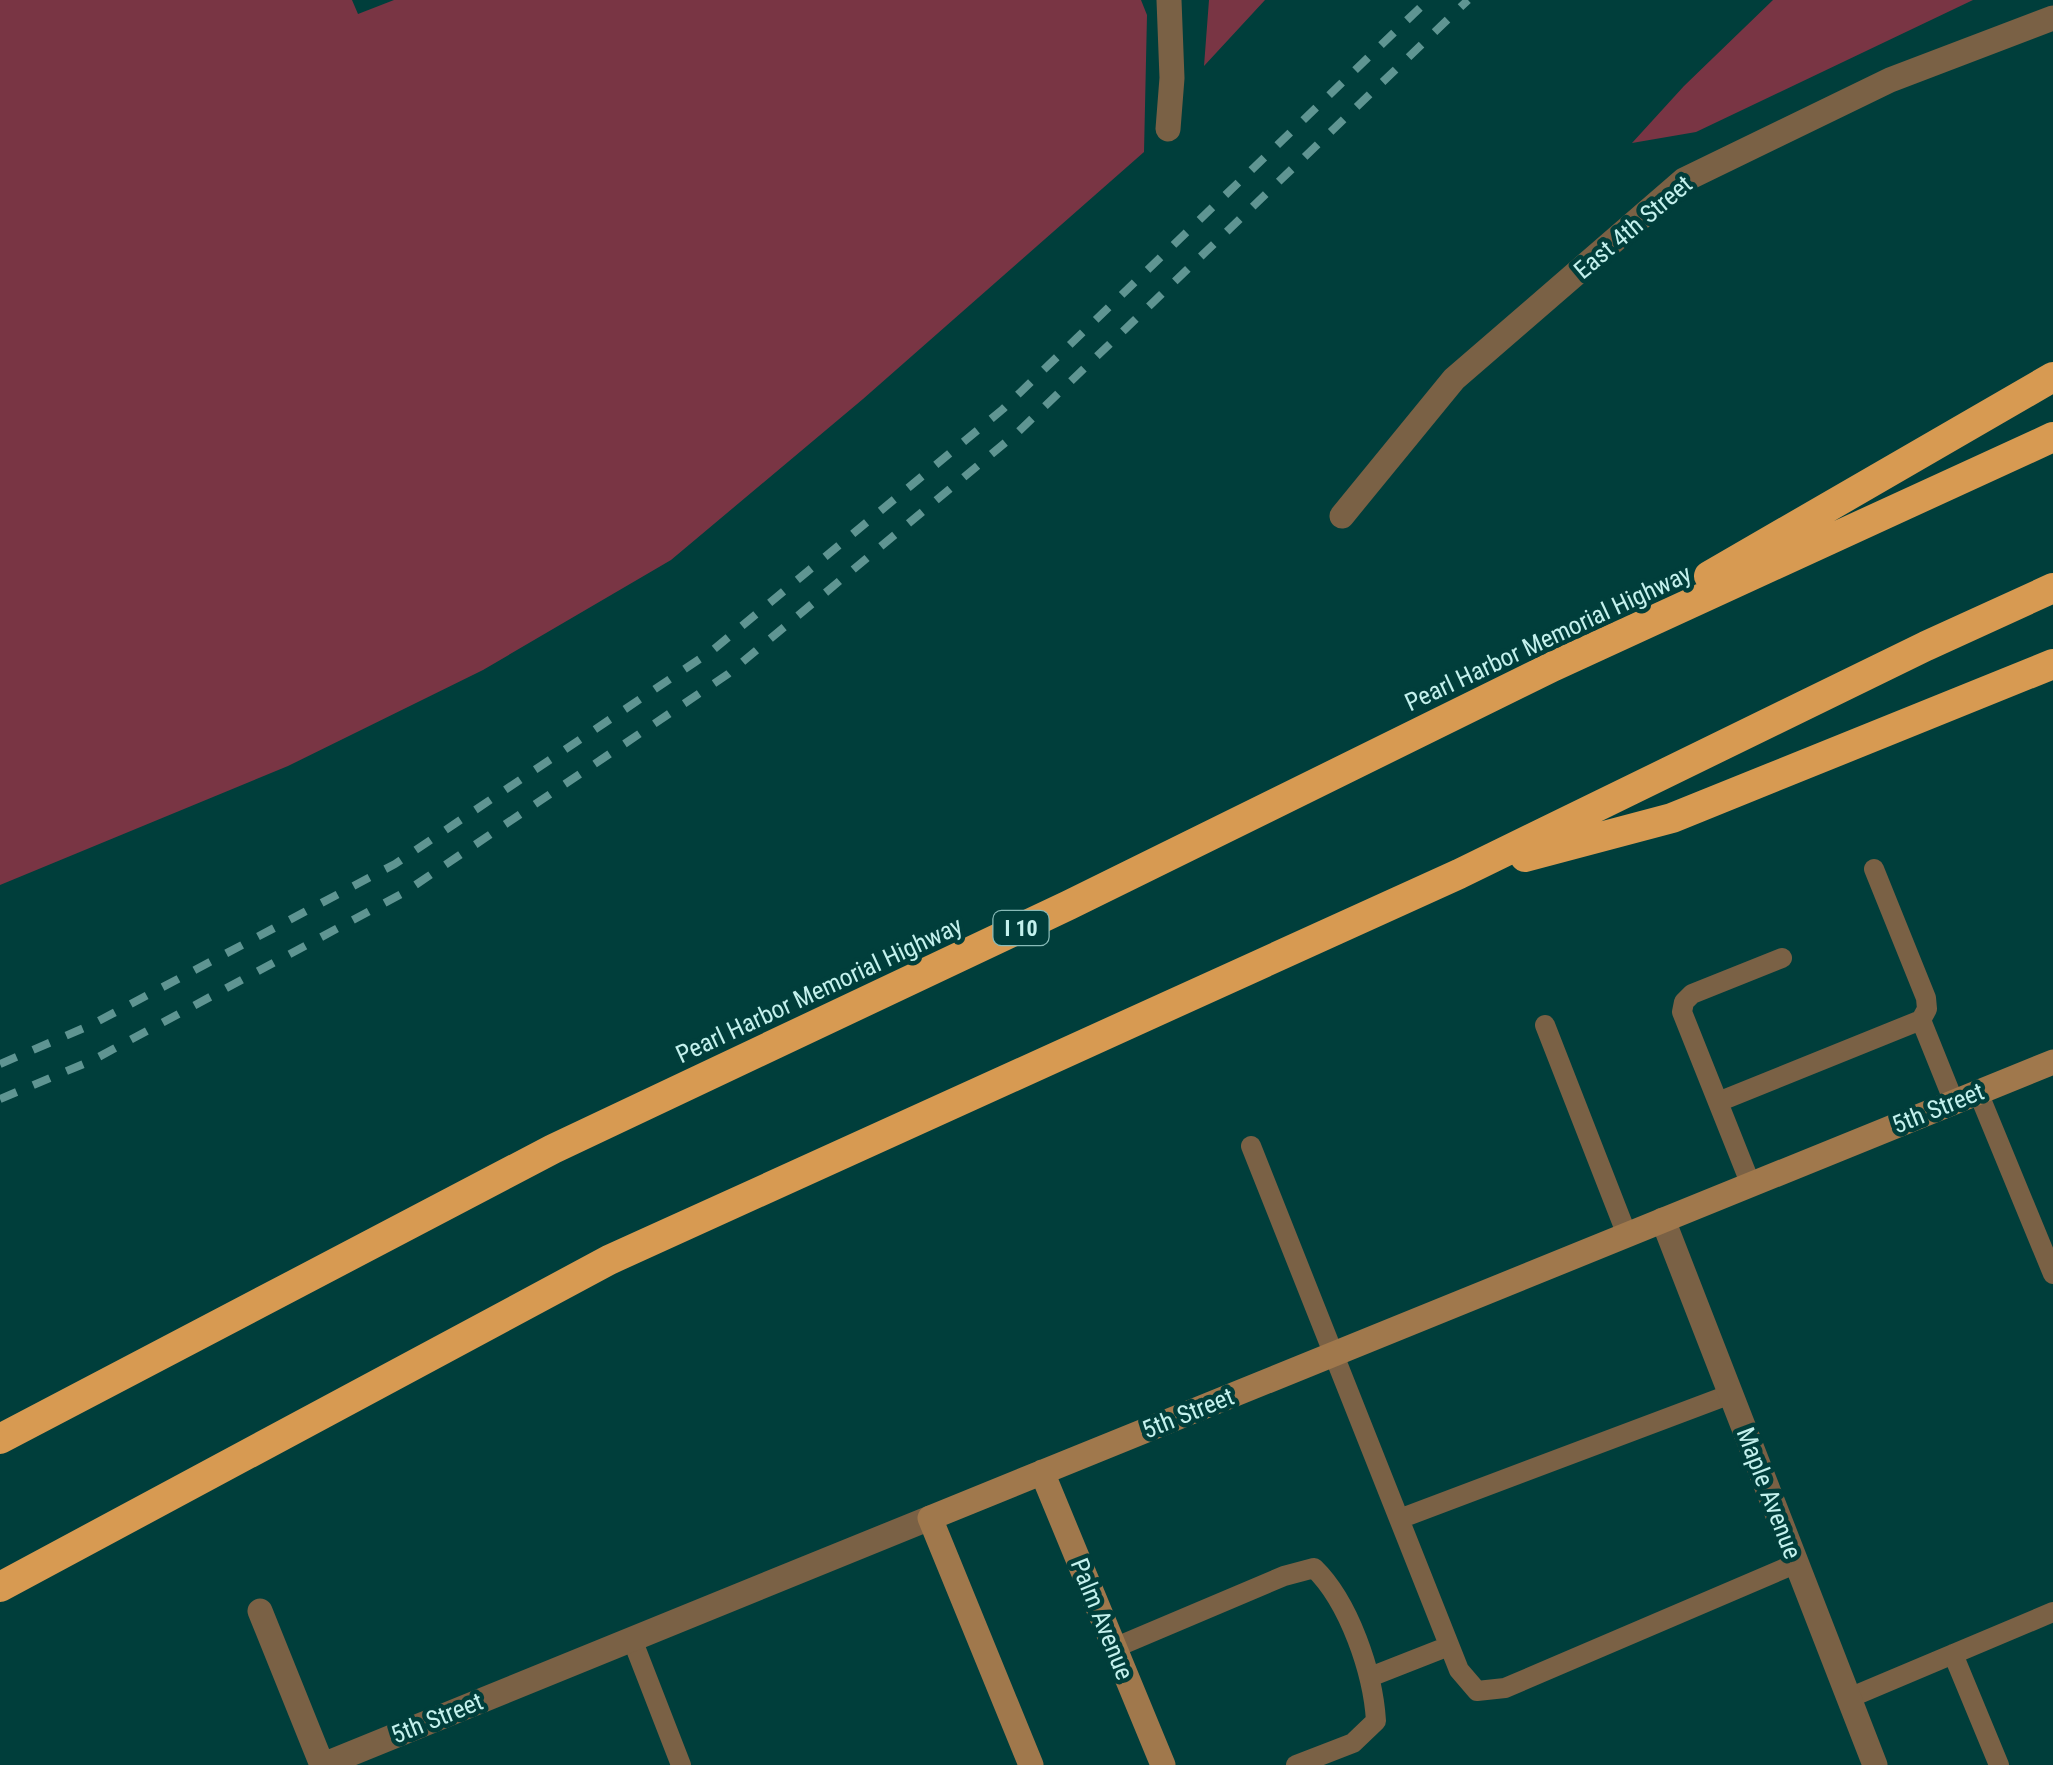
<svg xmlns="http://www.w3.org/2000/svg" width="2053" height="1765" viewBox="0 0 2053 1765" font-family="'Roboto Condensed',sans-serif">
<style>
.green{fill:#793544}
.lines{fill:none;stroke-linecap:round;stroke-linejoin:round}
.lane{stroke:#7a6145;stroke-width:20}
.street{stroke:#7a6145;stroke-width:25}
.secondary{stroke:#a0784c;stroke-width:25}
.highway{stroke:#d79a52;stroke-width:30}
.rail{stroke:#5f9592;stroke-width:8;stroke-dasharray:18 18;stroke-linecap:butt}
.labels{text-anchor:middle;dominant-baseline:central;stroke-width:9;stroke-linejoin:round;paint-order:stroke}
.shield{fill:#003e3b;stroke:#88bbb8;stroke-width:2.5}
.shield-label{font-size:22px;font-weight:bold;fill:#c3f1ed}
.street-label{font-size:25px;fill:#c3f1ed;stroke:#003e3b}
</style>
<rect width="100%" height="100%" fill="#003e3b"/>
<path class="green" d="M0 0H352L358 14 394 0H1141L1147 15 1144 152 863 399 671 560 483 670 288 766 0 885Z
M1209 0H1265L1204 66Z
M1773 0H1973L1696 132 1632 143 1684 86Z"/>
<g class="lines">
<path class="lane" d="M1874 869 1926 998 1927 1009 1921 1020
M1545 1025 1627 1235
M1978 1092 2053 1274
M1718 1102 1921 1020 1954 1102
M1251 1146 1459 1670 1477 1691 1505 1688 1797 1563
M1751 1185 1682 1012 1684 1002 1692 994 1782 958
M1399 1519 1731 1394
M632 1639 681 1765
M1114 1648 1284 1576 1314 1568C1349 1602 1373 1672 1376 1721L1353 1743 1296 1765
M1953 1654 1999 1765
M1370 1677 1449 1646
M1849 1698 2053 1612"/>
<path class="street" d="M1168 129 1172 78 1169 0
M1342 516 1454 379 1684 180 1890 80 2053 18
M1663 1220 1875 1765
M260 1611 322 1765
M323 1765 930 1518"/>
<path class="secondary" d="M1042 1472 1163 1765
M1031 1765 930 1518 2053 1062"/>
<path class="highway" d="M1709 576 2053 377
M1525 857 1672 818 2053 664
M0 1439 553 1149 1069 905 1554 666 2053 437
M0 1587 609 1260 1459 874 1926 646 2053 588"/>
<path class="rail" d="M0 1064 91 1025 395 864 713 650 1003 409 1428 0
M0 1099 93 1060 405 892 728 674 1018 432 1468 0"/>
</g>
<g class="labels">
<rect class="shield" x="993.5" y="911" width="55" height="34" rx="8"/>
<g class="shield-label">
<text x="1021" y="928">I 10</text>
</g>
<g class="street-label">
<text transform="translate(1633 227) rotate(-40)">East 4th Street</text>
<text transform="translate(1548 638) rotate(-25)">Pearl Harbor Memorial Highway</text>
<text transform="translate(819 990) rotate(-25)">Pearl Harbor Memorial Highway</text>
<text transform="translate(1938 1108) rotate(-22)">5th Street</text>
<text transform="translate(1188 1413) rotate(-22)">5th Street</text>
<text transform="translate(1769 1493) rotate(69)">Maple Avenue</text>
<text transform="translate(1102 1619) rotate(68)">Palm Avenue</text>
<text transform="translate(437 1718) rotate(-22)">5th Street</text>
</g>
</g>
</svg>
